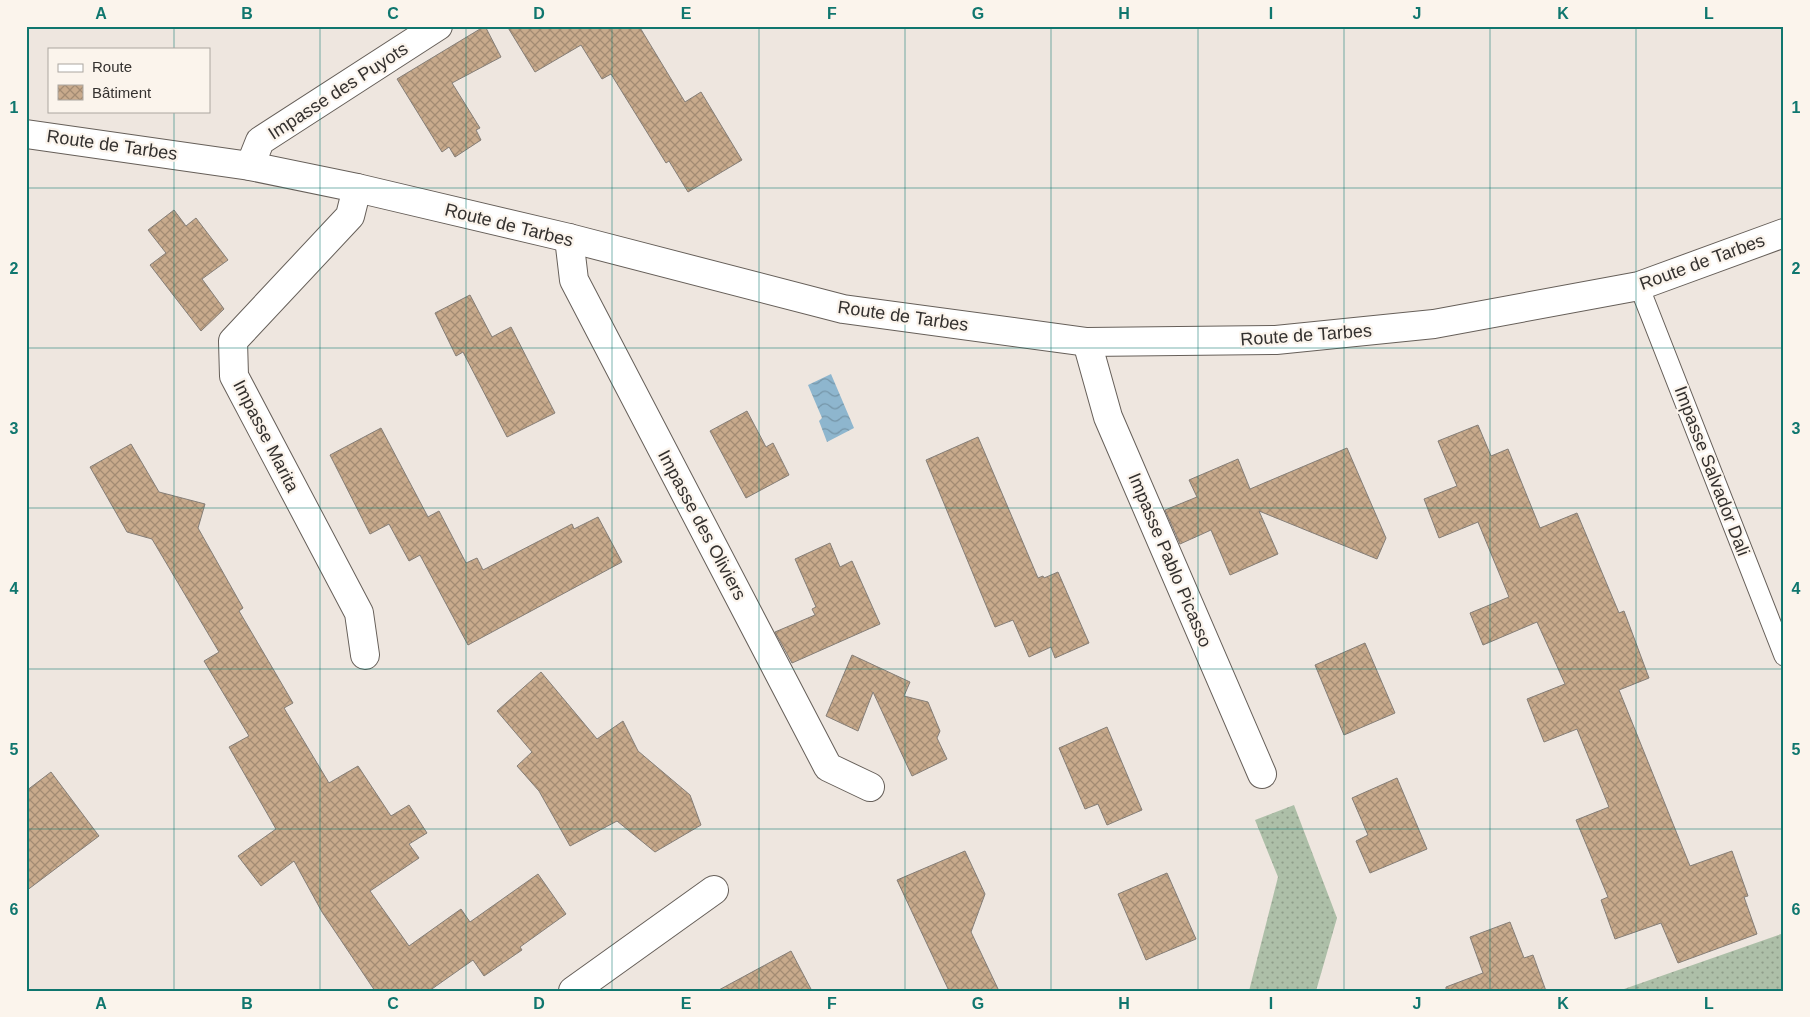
<svg xmlns="http://www.w3.org/2000/svg" width="1810" height="1017" viewBox="0 0 1810 1017" font-family="Arial,sans-serif">
<style>
.grass{fill:url(#grass-dots)}
.water{fill:url(#water-waves)}
.building{fill:url(#building-cross-hatch);stroke:#857e77}
.lines{fill:none;stroke-linecap:round;stroke-linejoin:round}
.service-casing{stroke:#665f59;stroke-width:21}
.minor-casing{stroke:#665f59;stroke-width:30}
.tertiary-casing{stroke:#665f59;stroke-width:30}
.service{stroke:#fff;stroke-width:19}
.minor{stroke:#fff;stroke-width:28}
.tertiary{stroke:#fff;stroke-width:28}
.grid{fill:none;stroke:#0f766e;stroke-width:1;stroke-opacity:0.55}
.labels{text-anchor:middle;dominant-baseline:central;stroke-width:4.5;stroke-linejoin:round;paint-order:stroke}
.street-label{font-size:18px;fill:#34312f;stroke:#fbf4ec}
.neatline{fill:none;stroke:#0f766e;stroke-width:2}
.grid-label{font-size:16px;text-anchor:middle;font-weight:bold;fill:#0f766e}
</style>
<defs>
<pattern id="grass-dots" width="8" height="8" patternUnits="userSpaceOnUse" patternTransform="scale(1.25)"><rect width="8" height="8" fill="#adbfa8"/><path d="M2 2h.1M6 6h.1" fill="none" stroke="#8e9c89" stroke-width="1.8" stroke-linecap="round"/></pattern>
<pattern id="water-waves" width="16" height="10" patternUnits="userSpaceOnUse" patternTransform="scale(1.25)"><rect width="16" height="10" fill="#8eb6ce"/><path d="M0 5q4-4 8 0t8 0" fill="none" stroke="#7595a8"/></pattern>
<pattern id="building-cross-hatch" width="8" height="8" patternUnits="userSpaceOnUse" patternTransform="scale(1.25)"><rect width="8" height="8" fill="#c8aa8c"/><path d="M0 0l8 8M0 8l8-8" fill="none" stroke="#a38b73"/></pattern>
</defs>
<rect width="100%" height="100%" fill="#eee6df"/>
<path class="grass" d="M1294 805 1337 918 1316 991H1249L1278 877 1255 820Z
M1784 933V991H1626L1624 989Z"/>
<path class="water" d="M831 374 854 428 827 442 819 421 822 418 808 385Z"/>
<path class="building" d="M485 26 501 57 452 83 480 128 476 130 481 140 455 157 449 147 442 152 397 79Z
M507 26H639L685 102 701 92 742 160 688 192 669 161 666 163 611 74 602 79 581 45 535 72Z
M174 210 186 226 196 218 228 260 202 279 224 309 201 331 150 265 166 253 148 230Z
M470 295 492 337 511 327 555 413 507 437 463 352 456 356 435 313Z
M747 411 766 447 773 443 789 475 746 498 710 431Z
M1478 425 1491 456 1508 449 1540 528 1577 513 1619 613 1624 611 1649 678 1619 690 1690 866 1732 851 1748 896 1744 897 1757 934 1678 963 1661 923 1615 939 1601 900 1608 897 1576 820 1609 807 1577 729 1544 742 1527 699 1565 684 1537 622 1483 645 1470 613 1509 597 1478 522 1439 538 1424 499 1457 486 1438 441Z
M381 428 428 517 439 511 466 563 477 558 483 570 572 524 574 529 598 517 622 562 468 645 420 555 409 561 389 524 370 534 330 455Z
M978 437 1038 578 1043 576 1044 578 1058 572 1089 643 1055 658 1051 647 1029 657 1013 620 995 627 926 460Z
M131 444 159 492 205 504 198 528 243 608 239 611 293 703 284 708 329 783 358 766 391 816 409 805 427 833 409 844 419 858 370 891 409 946 461 909 470 922 538 874 566 914 520 947 522 950 484 976 473 960 429 991H375L322 912 294 861 261 886 238 856 276 829 229 747 249 736 204 661 219 652 152 539 127 532 90 467Z
M1347 448 1386 538 1377 559 1259 511 1278 554 1230 575 1211 530 1180 544 1165 510 1197 497 1189 480 1238 459 1250 489Z
M830 543 840 567 852 561 880 624 792 663 775 632 815 615 812 609 816 607 795 559Z
M1365 643 1395 713 1344 735 1315 665Z
M852 655 910 682 904 696 928 702 940 731 937 738 947 759 912 776 873 692 858 731 826 716Z
M541 672 597 739 623 721 638 751 690 795 701 825 655 852 617 821 570 846 539 791 517 766 532 752 497 711Z
M1107 727 1142 810 1107 825 1098 804 1085 809 1059 748Z
M51 772 99 836 26 891V791Z
M1397 778 1427 849 1370 873 1356 841 1368 835 1352 798Z
M965 851 985 894 971 932 999 991H949L897 880Z
M1167 873 1196 939 1146 960 1118 894Z
M1510 922 1524 958 1533 955 1546 991H1446V987L1483 973 1470 937Z
M791 951 812 991H717Z"/>
<g class="lines">
<g class="service-casing">
<path id="service" d="M1639 286 1784 656"/>
</g>
<g class="minor-casing">
<path id="minor" d="M250 166 260 141 438 26
M357 188 350 216 233 341 234 376 359 613 365 655
M569 238 574 280 828 767 870 787
M1087 342 1108 417 1262 774
M573 991 714 890"/>
</g>
<g class="tertiary-casing">
<path id="tertiary" d="M26 134 250 166 357 188 569 238 843 309 1087 342 1276 340 1434 324 1639 286 1784 233"/>
</g>
<use href="#service" class="service"/>
<use href="#minor" class="minor"/>
<use href="#tertiary" class="tertiary"/>
</g>
<path class="grid" d="M174 26V49M320 26V991M466 26V991M612 26V991M759 26V991M905 26V991M1051 26V991M1198 26V991M1344 26V991M1490 26V991M1636 26V991M174 111V991M26 188H1784M26 348H1784M26 508H1784M26 669H1784M26 829H1784"/>
<g class="labels">
<g class="street-label">
<text transform="translate(338 91) rotate(-33)">Impasse des Puyots</text>
<text transform="translate(112 145) rotate(8)">Route de Tarbes</text>
<text transform="translate(509 225) rotate(14)">Route de Tarbes</text>
<text transform="translate(1702 262) rotate(-20)">Route de Tarbes</text>
<text transform="translate(903 316) rotate(8)">Route de Tarbes</text>
<text transform="translate(1306 335) rotate(-4)">Route de Tarbes</text>
<text transform="translate(266 436) rotate(63)">Impasse Marita</text>
<text transform="translate(1712 471) rotate(69)">Impasse Salvador Dali</text>
<text transform="translate(702 525) rotate(62)">Impasse des Oliviers</text>
<text transform="translate(1170 560) rotate(67)">Impasse Pablo Picasso</text>
</g>
</g>
<rect width="1810" height="1017" fill="none" stroke="#fbf4ec" stroke-width="55"/>
<rect x="48" y="48" width="162" height="65" fill="#fbf4ec" stroke="#aba6a0"/>
<rect x="58" y="64" width="25" height="8" fill="#ffffff" stroke="#aba6a0"/>
<text x="92" y="72" font-size="15" fill="#34312f">Route</text>
<rect x="58" y="85" width="25" height="15" fill="url(#building-cross-hatch)" stroke="#aba6a0"/>
<text x="92" y="98" font-size="15" fill="#34312f">Bâtiment</text>
<rect x="28" y="28" width="1754" height="962" class="neatline"/>
<g class="grid-label">
<text x="101" y="19">A</text>
<text x="247" y="19">B</text>
<text x="393" y="19">C</text>
<text x="539" y="19">D</text>
<text x="686" y="19">E</text>
<text x="832" y="19">F</text>
<text x="978" y="19">G</text>
<text x="1124" y="19">H</text>
<text x="1271" y="19">I</text>
<text x="1417" y="19">J</text>
<text x="1563" y="19">K</text>
<text x="1709" y="19">L</text>
<text x="14" y="113">1</text>
<text x="1796" y="113">1</text>
<text x="14" y="274">2</text>
<text x="1796" y="274">2</text>
<text x="14" y="434">3</text>
<text x="1796" y="434">3</text>
<text x="14" y="594">4</text>
<text x="1796" y="594">4</text>
<text x="14" y="755">5</text>
<text x="1796" y="755">5</text>
<text x="14" y="915">6</text>
<text x="1796" y="915">6</text>
<text x="101" y="1009">A</text>
<text x="247" y="1009">B</text>
<text x="393" y="1009">C</text>
<text x="539" y="1009">D</text>
<text x="686" y="1009">E</text>
<text x="832" y="1009">F</text>
<text x="978" y="1009">G</text>
<text x="1124" y="1009">H</text>
<text x="1271" y="1009">I</text>
<text x="1417" y="1009">J</text>
<text x="1563" y="1009">K</text>
<text x="1709" y="1009">L</text>
</g>
</svg>
